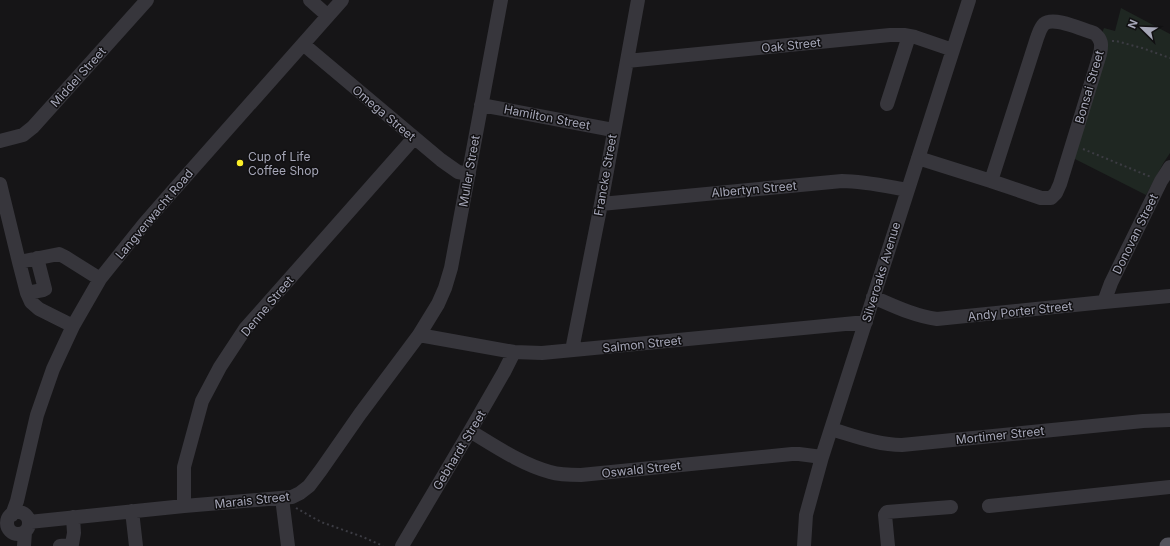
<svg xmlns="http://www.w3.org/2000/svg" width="1170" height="546" viewBox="0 0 1170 546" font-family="Inter,sans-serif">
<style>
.green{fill:#1f2722}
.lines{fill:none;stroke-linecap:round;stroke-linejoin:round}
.path{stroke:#3c3c43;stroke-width:2;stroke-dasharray:2 3;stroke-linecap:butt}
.minor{stroke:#37363c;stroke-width:14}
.major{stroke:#52525b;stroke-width:17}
.poi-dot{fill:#fcef28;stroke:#111012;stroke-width:1.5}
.labels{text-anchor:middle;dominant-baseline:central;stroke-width:3;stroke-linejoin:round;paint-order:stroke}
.street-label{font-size:12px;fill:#a6a7b8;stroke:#111012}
.poi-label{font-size:12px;fill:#a6a7b8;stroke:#111012;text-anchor:start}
</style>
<rect width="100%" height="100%" fill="#161517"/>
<path class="green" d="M1121 8 1170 34V153L1164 162 1146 195 1071 157 1102 33 1104 28 1115 31Z"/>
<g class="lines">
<path class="path" d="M1112 41H1116L1142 48 1170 58
M1083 149 1151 177
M296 508 321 522 363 537 383 546"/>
<path class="minor" d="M310 0 328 16
M303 44 441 160 458 172 469 174
M627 61 890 35H904L915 37 953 50
M887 104 909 36
M481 105 613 130
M0 141 23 135 33 127 147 0
M918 158 991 181 1041 198H1051L1056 193 1060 184 1100 54C1102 45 1102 39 1094 33 1083 30 1054 16 1044 24 1040 28 1039 33 1037 38L991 181
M0 184 19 262 27 293 31 302 39 309 73 326
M601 204 842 181C864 181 885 186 907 190
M19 262 59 254 65 257 100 279
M27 293 43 290 45 289 37 258
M873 297C894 306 914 316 937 319L1104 302 1170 296
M1104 302 1111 283 1161 181 1170 167
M419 335 514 352 542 353 866 322
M572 350 601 204 638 0
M831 429C855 436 878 445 902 445L1143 421 1170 420
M470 431C495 446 521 464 550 472 560 475 570 475 581 475L792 454H799L822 457
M282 498 288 546
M184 506V467L202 401 220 367 245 329 414 138
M989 506 1170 487
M132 511 136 546
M7 523a11 11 0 1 1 22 0a11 11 0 1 1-22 0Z
M12 515 17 501 37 415 53 369 73 326 100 279 144 224 171 193 342 0
M29 522 184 506 292 497 300 493 309 486 321 470 360 414 419 335 438 304 445 288 451 268 501 0
M24 546 25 532
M60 546 70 545 72 544 74 533 73 517
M402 546 470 431 504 372 514 352
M804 546 806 515 822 457 969 0
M888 546 885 515 887 512 951 507"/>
<path class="major" d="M1168 546H1170"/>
</g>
<circle class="poi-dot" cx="240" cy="163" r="4"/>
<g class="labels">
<g class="street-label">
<text transform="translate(791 45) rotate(-6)">Oak Street</text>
<text transform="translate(78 77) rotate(-48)">Middel Street</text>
<text transform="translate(1089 87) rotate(-74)">Bonsai Street</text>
<text transform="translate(384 113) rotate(40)">Omega Street</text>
<text transform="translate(547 117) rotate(11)">Hamilton Street</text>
<text transform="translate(469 171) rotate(-80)">Muller Street</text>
<text transform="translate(605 175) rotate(-80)">Francke Street</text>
<text transform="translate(754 189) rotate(-5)">Albertyn Street</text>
<text transform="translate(154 214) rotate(-50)">Langverwacht Road</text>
<text transform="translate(1135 234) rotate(-64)">Donovan Street</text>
<text transform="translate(881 272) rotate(-73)">Silveroaks Avenue</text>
<text transform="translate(267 306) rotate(-50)">Denne Street</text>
<text transform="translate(1020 311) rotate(-6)">Andy Porter Street</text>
<text transform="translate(642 344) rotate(-6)">Salmon Street</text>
<text transform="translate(1000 435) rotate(-6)">Mortimer Street</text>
<text transform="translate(459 450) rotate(-59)">Gebhardt Street</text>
<text transform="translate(641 469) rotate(-6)">Oswald Street</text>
<text transform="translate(252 500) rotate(-6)">Marais Street</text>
</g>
<g class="poi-label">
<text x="248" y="156">Cup of Life<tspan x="248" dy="14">Coffee Shop</tspan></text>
</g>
</g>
<g transform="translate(1142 28) rotate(293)" stroke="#111012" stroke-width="3" paint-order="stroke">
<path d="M0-3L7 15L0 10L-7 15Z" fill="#a6a7b8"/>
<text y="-6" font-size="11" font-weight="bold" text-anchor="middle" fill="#a6a7b8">N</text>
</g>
</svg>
